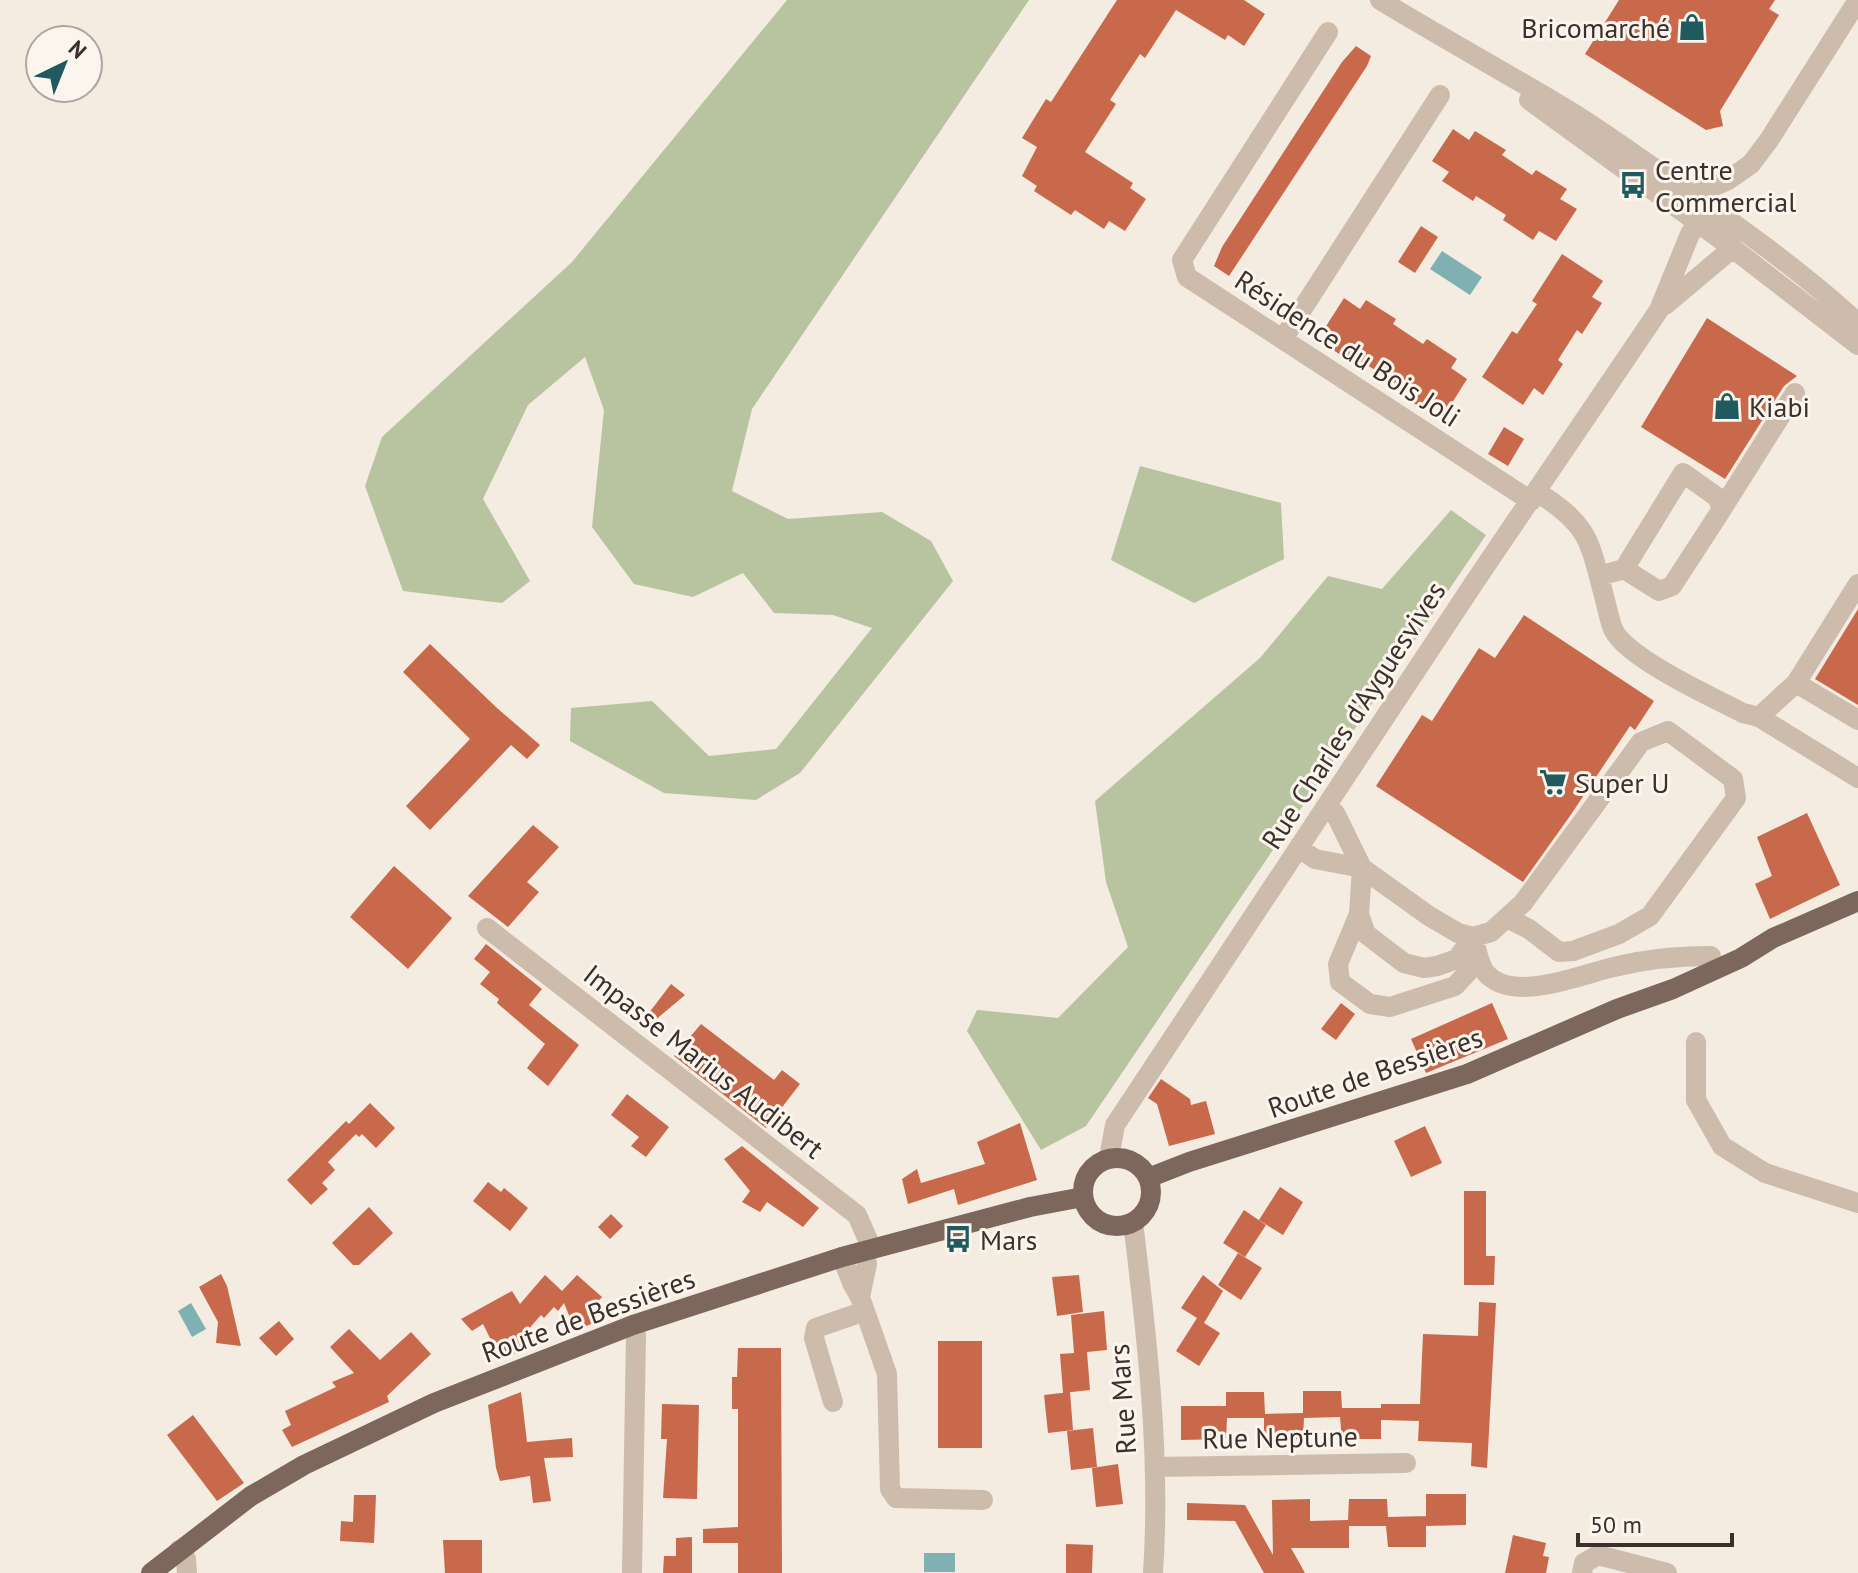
<svg xmlns="http://www.w3.org/2000/svg" width="1858" height="1573" viewBox="0 0 1858 1573" font-family="'PT Sans',sans-serif">
<style>
.green{fill:#b8c4a0}
.water{fill:#7fb0b2}
.building{fill:#c8694b}
.lines{fill:none;stroke-linecap:round;stroke-linejoin:round}
.minor{stroke:#cdbbac;stroke-width:20}
.major{stroke:#7d675c;stroke-width:20}
.labels{text-anchor:middle;dominant-baseline:central;stroke-width:6;stroke-linejoin:round;paint-order:stroke}
.poi-label{font-size:28px;fill:#3b302b;stroke:#fbf5ee;text-anchor:start}
.street-label{font-size:28px;fill:#3b302b;stroke:#fbf5ee}
</style>
<rect width="100%" height="100%" fill="#f4ebe1"/>
<path class="green" d="M787 0H1029L752 409 732 491 788 519 882 512 931 541 953 581 800 773 756 800 664 793 570 741 571 708 652 701 709 756 776 749 872 628 833 615 774 613 743 573 693 597 634 584 592 527 604 410 585 357 528 405 483 499 530 581 502 603 403 591 365 486 382 437 572 262Z
M1140 466 1281 503 1284 559 1194 603 1111 560Z
M1451 510 1486 535 1086 1126 1041 1150 967 1031 977 1010 1058 1018 1128 947 1106 882 1095 801 1260 658 1328 576 1382 589Z"/>
<path class="water" d="M1442 251 1482 277 1470 295 1430 269Z
M191 1303 206 1329 192 1337 178 1311Z
M924 1553H955V1572H924Z"/>
<path class="building" d="M1117 0H1244L1265 14 1244 46 1228 35 1225 40 1176 10 1145 58 1140 54 1110 100 1116 104 1085 152 1133 183 1130 188 1146 199 1125 231 1109 221 1104 229 1075 210 1071 215 1034 191 1037 186 1022 176 1037 147 1022 138 1046 99 1051 102Z
M1619 0H1775L1769 9 1779 15 1720 111 1723 126 1706 130 1585 54Z
M1356 46 1371 56 1367 66 1229 276 1214 266 1222 247 1342 62Z
M1453 129 1469 140 1475 131 1506 150 1502 155 1532 175 1536 170 1567 189 1560 199 1577 209 1556 241 1539 231 1533 240 1503 220 1506 215 1476 196 1473 201 1442 181 1449 172 1432 161Z
M1421 226 1438 237 1415 273 1398 262Z
M1562 254 1603 281 1592 297 1602 303 1582 334 1577 330 1558 360 1563 364 1543 395 1534 388 1523 405 1482 377 1512 331 1517 334 1537 304 1532 301Z
M1344 298 1360 309 1366 300 1396 319 1393 324 1423 344 1427 339 1457 359 1451 368 1467 379 1447 411 1430 400 1424 410 1394 390 1397 384 1367 365 1364 370 1333 350 1340 341 1323 331Z
M1707 318 1797 376 1784 386 1725 479 1641 427Z
M1504 427 1524 439 1508 466 1488 454Z
M1858 609V705L1815 679Z
M1524 615 1654 701 1635 730 1630 726 1570 816 1523 882 1376 786 1422 715 1432 721 1479 648 1495 658Z
M430 644 497 708 540 745 527 759 511 745 430 830 406 806 470 739 403 672Z
M1807 813 1840 885 1770 919 1755 884 1772 876 1757 837Z
M533 825 559 847 527 882 539 892 508 927 468 896Z
M394 866 452 918 408 969 350 917Z
M486 944 542 989 529 1005 579 1045 548 1086 527 1068 545 1044 497 1003 499 999 480 984 490 972 474 959Z
M671 984 685 995 647 1027 642 1022Z
M1341 1003 1355 1014 1336 1040 1321 1029Z
M1492 1003 1508 1039 1426 1073 1411 1039Z
M701 1024 774 1080 782 1070 800 1084 766 1128 674 1056Z
M1161 1079 1190 1099 1191 1105 1206 1101 1215 1134 1169 1146 1157 1104 1148 1098Z
M627 1094 669 1127 646 1157 631 1146 639 1137 611 1115Z
M370 1103 395 1128 376 1148 362 1134 359 1137 356 1134 328 1162 335 1170 322 1183 328 1189 311 1205 287 1180 346 1121 349 1124Z
M1020 1123 1037 1180 958 1205 954 1189 908 1204 902 1179 917 1169 921 1183 985 1164 977 1142Z
M1425 1126 1442 1163 1411 1177 1394 1141Z
M742 1146 819 1208 803 1227 767 1202 760 1212 742 1202 750 1191 724 1159Z
M488 1182 501 1192 504 1188 528 1208 510 1231 473 1201Z
M1280 1187 1303 1202 1283 1235 1259 1220Z
M1464 1191H1486V1256H1495L1494 1285H1464Z
M369 1207 393 1233 359 1265H353L332 1243Z
M1244 1210 1266 1225 1245 1257 1223 1243Z
M611 1214 623 1226 610 1239 598 1227Z
M1238 1253 1262 1268 1241 1300 1218 1285Z
M221 1274 227 1286 241 1346 216 1343 218 1322 199 1287Z
M545 1275 562 1291 577 1275 602 1297 587 1314 597 1322 575 1330 564 1303 558 1311 554 1307 544 1318 541 1315 519 1340 523 1350 501 1360 483 1324 472 1331 461 1319 512 1291 520 1304Z
M1079 1275 1083 1312 1057 1316 1052 1277Z
M1203 1275 1223 1291 1204 1323 1220 1333 1199 1366 1176 1351 1197 1318 1181 1308Z
M1479 1302 1496 1303 1487 1468 1471 1466 1472 1443 1418 1441 1419 1421 1381 1420V1412V1439H1342L1340 1417 1304 1418 1303 1439H1264V1418H1227L1226 1439 1181 1440V1406H1226V1392H1264L1265 1414 1303 1413V1391H1341L1342 1408H1381V1404H1420L1423 1334 1478 1336Z
M1104 1311 1107 1350 1087 1352 1090 1390 1063 1393 1060 1354 1074 1353 1071 1315Z
M279 1321 294 1339 276 1356 259 1338Z
M349 1329 380 1360 411 1332 431 1354 387 1396 389 1402 292 1447 282 1430 291 1425 285 1411 336 1387 332 1382 354 1373 330 1347Z
M938 1341H982V1448H938Z
M738 1348H781L782 1573H738V1543H703V1529L738 1527V1409H732V1377H737Z
M521 1392 527 1442 572 1438 573 1457 544 1458 551 1501 533 1503 530 1476 500 1481 496 1468 488 1405Z
M1070 1392 1073 1430 1048 1433 1044 1395Z
M662 1404 699 1405 697 1499 663 1498 667 1439H661Z
M193 1415 244 1483 217 1501 167 1435Z
M1093 1428 1097 1467 1071 1470 1067 1431Z
M1118 1464 1123 1504 1096 1507 1092 1468Z
M1426 1494H1466V1525L1426 1526Z
M354 1495H376L374 1543 340 1541 341 1521 353 1522Z
M1310 1499V1521L1348 1520 1349 1499H1387L1388 1517 1426 1516V1547H1388L1386 1526H1349V1548H1291L1305 1573H1264L1235 1521 1187 1520V1503L1245 1505 1273 1555 1272 1500Z
M1513 1535 1546 1543 1543 1556 1549 1557 1546 1573H1505Z
M692 1537V1573H663L664 1556H676V1538Z
M443 1540H482V1573H445Z
M1066 1544 1093 1545 1092 1573H1066Z"/>
<g class="lines">
<path class="minor" d="M1380 0C1439 36 1499 69 1558 104 1593 124 1626 149 1660 172 1728 219 1797 267 1858 323
M1328 32 1182 260 1187 277 1531 501
M1529 100 1731 247 1858 345
M1688 204 1694 195 1728 180 1751 164 1769 140 1858 0
M1665 305 1728 252 1731 247 1730 235
M1283 339 1440 95
M1537 492C1589 525 1589 539 1604 596 1607 606 1609 621 1614 631 1629 659 1712 697 1743 713L1759 717
M1722 509 1795 393
M1599 576 1624 569 1683 473 1717 497 1722 509 1672 586 1659 591 1624 569
M1796 683 1858 584
M1858 720 1796 683 1759 717 1858 778
M1299 848 1315 859 1362 868 1335 813 1326 807
M1362 868 1429 916 1458 933 1473 937 1491 932 1523 903 1641 742 1668 731 1733 779 1736 798 1650 916 1619 934 1573 951 1559 952 1529 929 1507 918
M1362 868 1359 914 1366 934 1404 963 1424 968 1437 966 1457 959 1473 937
M1359 914 1338 964 1340 982 1370 1004 1390 1007 1455 986 1469 971 1472 945
M487 928 857 1215 872 1249
M1473 937C1476 947 1479 964 1485 972 1512 1005 1581 974 1614 967 1646 959 1679 956 1711 956
M1696 1042V1100L1722 1146 1765 1173 1858 1203
M1109 1158 1115 1125 1476 580 1659 310 1690 234 1698 223 1727 219
M1133 1222C1147 1338 1161 1457 1153 1573
M842 1257 852 1283 860 1297 867 1264 864 1251
M860 1297 887 1374 890 1489 896 1498 983 1500
M833 1402 814 1338 816 1328 865 1311
M1155 1467 1406 1463
M179 1550 186 1559 187 1573
M632 1573 636 1335 633 1325
M1582 1573 1584 1563 1598 1555 1667 1573"/>
<path class="major" d="M1083 1192a34 34 0 1 1 68 0a34 34 0 1 1-68 0Z
M1148 1178 1189 1162 1467 1074 1617 1009 1673 989 1741 958 1773 938 1858 901
M151 1573 251 1496 304 1465 434 1403 633 1325 842 1257 1030 1207 1083 1197"/>
</g>
<defs>
<g id="shop-bare" transform="scale(2.16)"><path d="M-5-2.5h2.3a2.7 3.5 0 0 1 5.4 0H5L5.5 6h-11ZM-1.5-2.5h3a1.5 2.3 0 0 0-3 0Z" fill="#1f5a5e" stroke="#fbf5ee" stroke-width="2.5" paint-order="stroke"/></g>
<g id="bus-bare" transform="scale(2.16)"><path d="M-5-6H5V4H4V6H2V4H-2V6H-4V4H-5ZM-3.5-4V0h7V-4ZM-3.5 1.2v1.5H-2V1.2ZM2 1.2v1.5H3.5V1.2Z" fill="#1f5a5e" stroke="#fbf5ee" stroke-width="2.5" paint-order="stroke"/></g>
<g id="supermarket-bare" transform="scale(2.16)"><path d="M-6-5.5h2.5l.6 2H6L4.5 2H-2.5L-4.4-4H-6ZM-1.5 3.2a1.3 1.3 0 1 0 .1 0ZM3 3.2a1.3 1.3 0 1 0 .1 0Z" fill="#1f5a5e" stroke="#fbf5ee" stroke-width="2.5" paint-order="stroke"/></g>
</defs>
<g fill-rule="evenodd">
<use href="#shop-bare" x="1692" y="27"/>
<use href="#bus-bare" x="1633" y="185"/>
<use href="#shop-bare" x="1727" y="406"/>
<use href="#supermarket-bare" x="1553" y="782"/>
<use href="#bus-bare" x="958" y="1239"/>
</g>
<g class="labels">
<g class="poi-label">
<text x="1670" y="27" text-anchor="end">Bricomarché</text>
<text x="1655" y="169">Centre<tspan x="1655" dy="32">Commercial</tspan></text>
<text x="1749" y="406">Kiabi</text>
<text x="1575" y="782">Super U</text>
<text x="980" y="1239">Mars</text>
</g>
<g class="street-label">
<text transform="translate(1348 348) rotate(33)">Résidence du Bois Joli</text>
<text transform="translate(1353 715) rotate(-57)">Rue Charles d'Ayguesvives</text>
<text transform="translate(704 1061) rotate(38)">Impasse Marius Audibert</text>
<text transform="translate(1375 1072) rotate(-19)">Route de Bessières</text>
<text transform="translate(588 1315) rotate(-20)">Route de Bessières</text>
<text transform="translate(1122 1399) rotate(-94)">Rue Mars</text>
<text transform="translate(1280 1437) rotate(-1)">Rue Neptune</text>
</g>
</g>
<g transform="translate(64 64) rotate(43)"><circle r="38" fill="#fbf5ee" stroke="#aea6a0" stroke-width="2"/>
<path d="M0-6L14 30L0 20L-14 30Z" fill="#1f5a5e"/>
<text y="-12" font-size="22" font-weight="bold" text-anchor="middle" fill="#3b302b">N</text>
</g>
<path d="M1578 1533v12h154v-12" fill="none" stroke="#3b302b" stroke-width="4"/>
<text x="1590" y="1533" font-size="24" fill="#3b302b" stroke="#fbf5ee" stroke-width="6" paint-order="stroke">50 m</text>
</svg>
